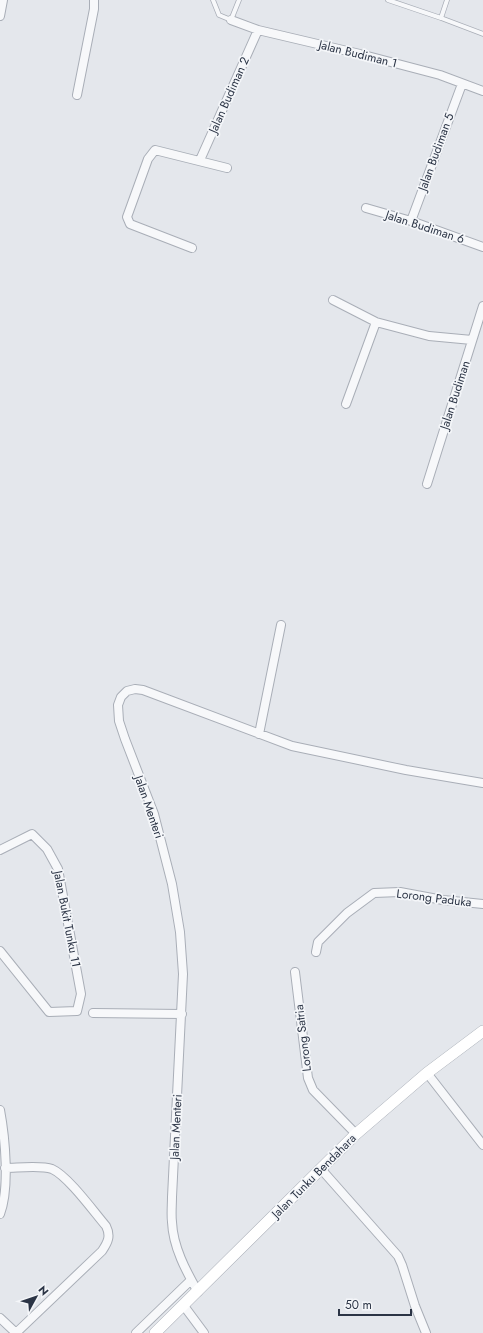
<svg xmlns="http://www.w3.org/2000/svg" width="483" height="1333" viewBox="0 0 483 1333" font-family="Jost,sans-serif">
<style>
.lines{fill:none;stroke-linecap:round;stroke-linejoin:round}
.lane-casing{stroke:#a9aeb7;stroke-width:5.5}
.street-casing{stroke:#a9aeb7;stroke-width:10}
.secondary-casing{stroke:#a9aeb7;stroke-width:12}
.lane{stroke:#f7f8fa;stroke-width:4}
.street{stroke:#f7f8fa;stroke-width:8}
.secondary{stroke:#fff;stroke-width:11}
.labels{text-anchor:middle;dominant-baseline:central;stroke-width:3.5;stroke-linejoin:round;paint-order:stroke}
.street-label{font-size:12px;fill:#2b3445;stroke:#f4f6f9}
</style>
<rect width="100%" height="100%" fill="#e4e7ec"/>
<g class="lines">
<g class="lane-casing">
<path id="lane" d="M213 0 219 15 231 20 239 0
M388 0 441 18 483 34
M441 18 447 0"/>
</g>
<g class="street-casing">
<path id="street" d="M0 16 3 0
M231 20 258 30 360 54 440 75 483 91
M77 95 94 9V0
M200 160 258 30
M366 208 411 221 483 247
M411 221 462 84
M192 248 130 224 127 217 148 159 155 150 227 168
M333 300 376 322 429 336 472 340
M346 404 376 322
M427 484 483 306
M259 734 281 625
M0 850 32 834 47 849 58 869 81 994 77 1011 49 1012 0 951
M316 952 318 942 347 913 374 893 400 892 443 900 483 904
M295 972 308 1078 313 1090 356 1134
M93 1013 182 1014
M427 1073 483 1145
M0 1110C5 1137 10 1188 0 1214
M5 1168C17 1168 41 1165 52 1169 68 1176 94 1212 106 1226 111 1236 108 1242 102 1251L16 1333
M321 1169 398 1256 402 1265 415 1306 426 1333
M198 1292C186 1271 173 1247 172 1222 171 1214 172 1205 172 1197L183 974 180 932 172 884 154 814 125 739 119 721 118 705 121 697 127 691 135 689 143 690 292 746 406 770 483 783
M184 1306 204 1333
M0 1318 16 1333
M136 1333 191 1280"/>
</g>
<g class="secondary-casing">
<path id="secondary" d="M155 1333 356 1134 427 1073 483 1031"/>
</g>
<use href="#lane" class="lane"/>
<use href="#street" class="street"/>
<use href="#secondary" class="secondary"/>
</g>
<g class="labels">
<g class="street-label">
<text transform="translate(358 54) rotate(14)">Jalan Budiman 1</text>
<text transform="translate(229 95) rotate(-66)">Jalan Budiman 2</text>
<text transform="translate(436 152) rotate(-70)">Jalan Budiman 5</text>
<text transform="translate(425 227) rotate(18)">Jalan Budiman 6</text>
<text transform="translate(455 395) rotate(-72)">Jalan Budiman</text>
<text transform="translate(149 807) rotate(71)">Jalan Menteri</text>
<text transform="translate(434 898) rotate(7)">Lorong Paduka</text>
<text transform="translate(67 919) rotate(79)">Jalan Bukit Tunku 11</text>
<text transform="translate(303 1038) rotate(-97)">Lorong Satria</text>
<text transform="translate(176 1127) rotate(-87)">Jalan Menteri</text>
<text transform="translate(314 1176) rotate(-45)">Jalan Tunku Bendahara</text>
</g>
</g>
<g transform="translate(36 1297) rotate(50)" stroke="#f4f6f9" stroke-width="3" paint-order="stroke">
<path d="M0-3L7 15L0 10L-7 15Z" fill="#2b3445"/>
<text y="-6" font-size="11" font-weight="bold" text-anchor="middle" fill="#2b3445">N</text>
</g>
<path d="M339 1309v6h72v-6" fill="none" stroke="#2b3445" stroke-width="2"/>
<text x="345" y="1309" font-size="12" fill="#2b3445" stroke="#f4f6f9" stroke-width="3" paint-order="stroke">50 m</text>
</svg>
